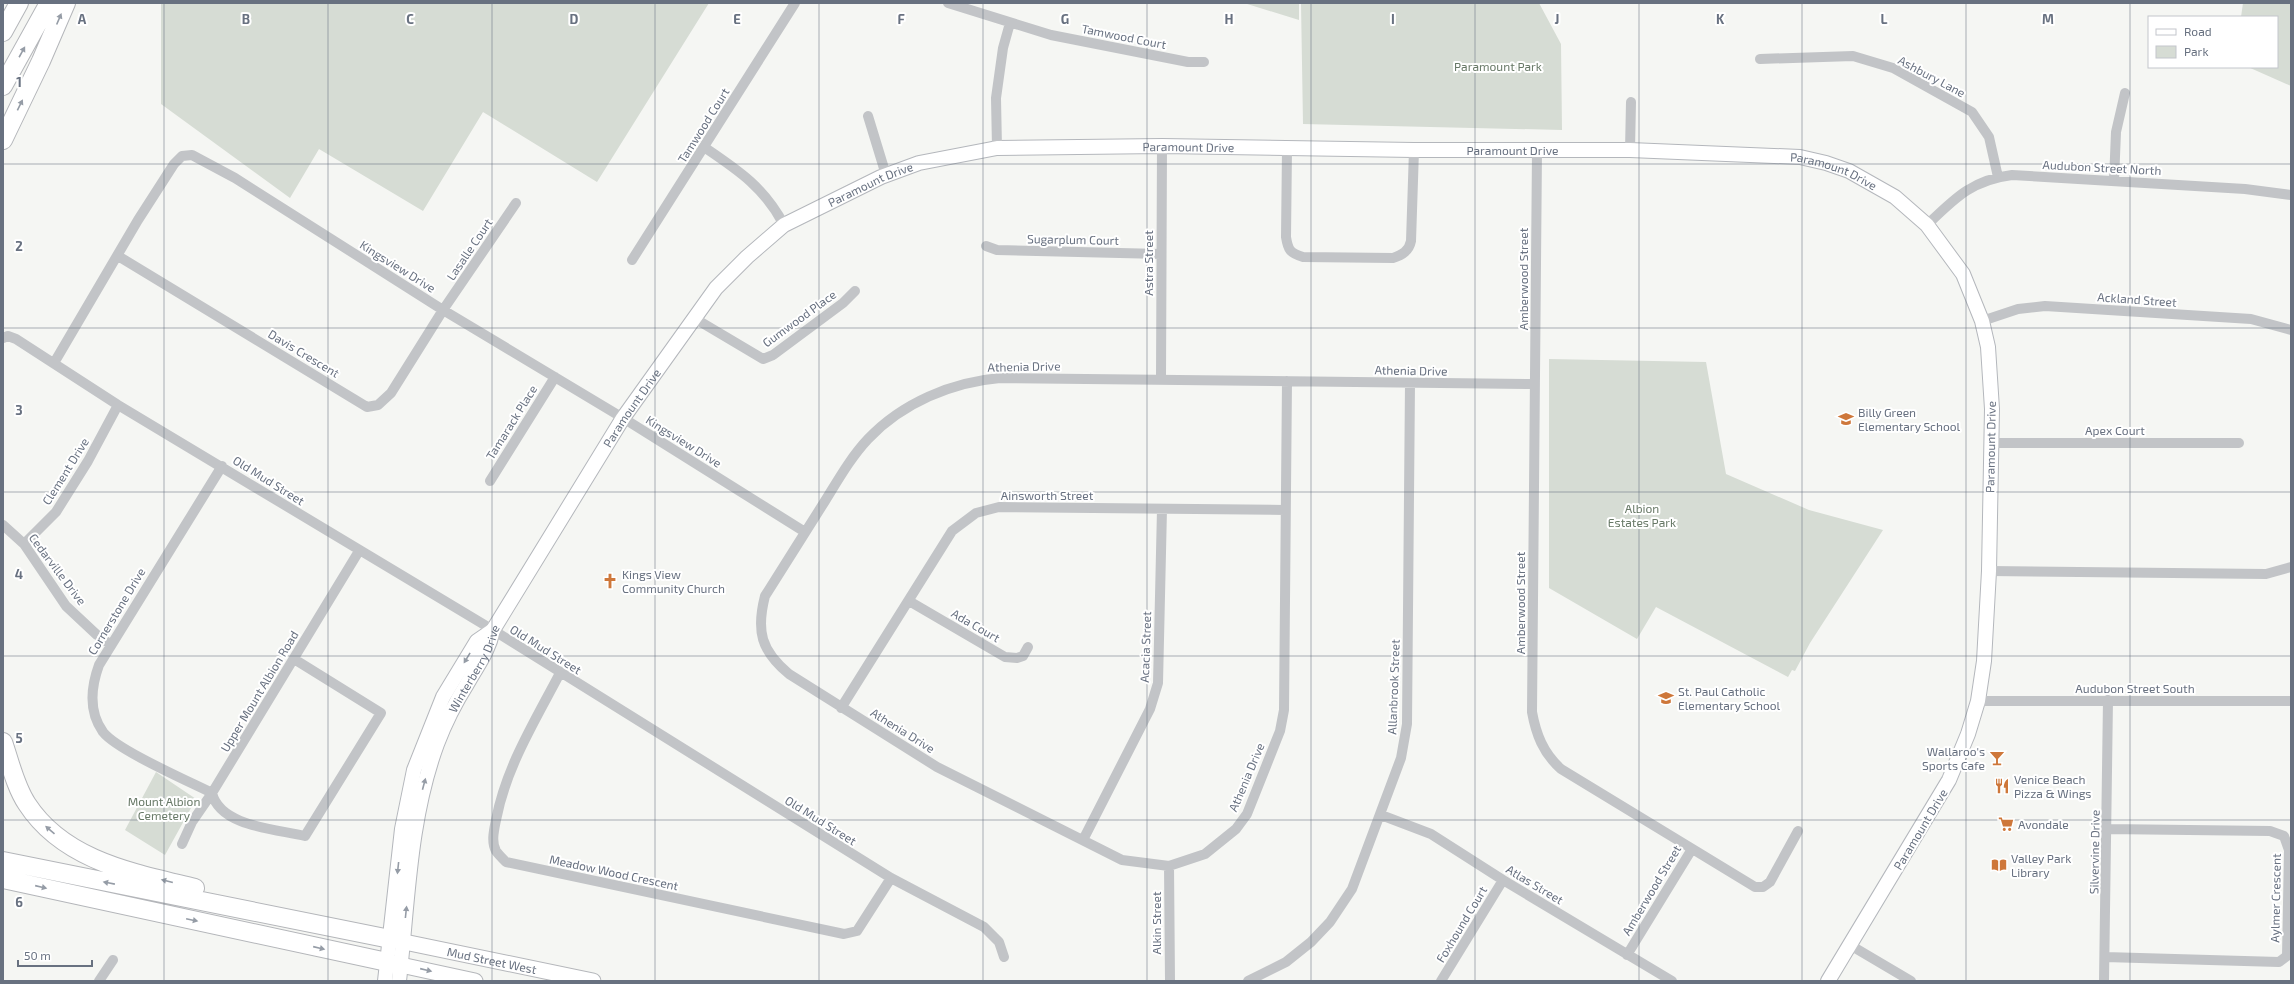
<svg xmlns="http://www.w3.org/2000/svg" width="2294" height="984" viewBox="0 0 2294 984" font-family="'Exo 2',sans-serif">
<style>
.green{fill:#d6dcd4}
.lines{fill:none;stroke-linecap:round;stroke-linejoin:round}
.secondary-casing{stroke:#b4b7bc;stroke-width:16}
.primary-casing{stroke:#b5b7bb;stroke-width:17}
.highway-casing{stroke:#b4b6ba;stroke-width:20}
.street{stroke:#c2c4c7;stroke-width:10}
.secondary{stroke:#fff;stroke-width:14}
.primary{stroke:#fff;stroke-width:15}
.highway{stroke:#fff;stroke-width:18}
.oneway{fill:#959ca6}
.grid{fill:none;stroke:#687180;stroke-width:1;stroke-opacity:0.55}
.labels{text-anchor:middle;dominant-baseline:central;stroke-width:4;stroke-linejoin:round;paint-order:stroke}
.street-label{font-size:12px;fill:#687180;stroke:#fff}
.park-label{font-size:12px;fill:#677866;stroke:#fff}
.poi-label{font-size:12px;fill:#687180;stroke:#fff;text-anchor:start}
.grid-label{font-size:13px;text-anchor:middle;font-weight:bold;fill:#687180;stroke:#fff;stroke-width:4;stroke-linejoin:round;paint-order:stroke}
</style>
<rect width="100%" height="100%" fill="#f5f6f3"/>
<path class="green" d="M161 3H709L597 182 483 112 423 211 319 149 290 198 161 104Z
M1244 3H1299V20Z
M1301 3H1539L1561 44 1562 130 1303 124Z
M2243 3H2291V86L2248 67H2277V17H2241Z
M1549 359 1706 362 1726 474 1809 510 1883 530 1810 643 1795 671 1792 670 1788 677 1656 607 1637 639 1549 588Z
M156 772 196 799 165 855 125 830Z"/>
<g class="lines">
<g class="secondary-casing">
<g id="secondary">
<path d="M385 981 402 829 414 770 443 697 477 641 493 630"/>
<path id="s1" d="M399 981C408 901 409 820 437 744 445 723 455 703 467 684 478 664 488 653 493 630L623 418 716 288 747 257 784 225 881 177 919 163 997 148 1162 146 1414 150H1630L1800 157 1826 163 1849 171 1895 197 1927 225 1963 274 1982 321 1988 347 1992 409 1989 571 1984 661 1978 701 1968 734 1949 780 1828 981"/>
</g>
</g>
<g class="primary-casing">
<g id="primary">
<path id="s2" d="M390 939 593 981"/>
<path d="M387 962 475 981"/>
</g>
</g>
<g class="highway-casing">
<path id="highway" d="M3 32 19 3
M3 86 49 3
M3 140 41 61 66 3
M3 742C10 762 15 786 27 804 64 861 134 873 195 888
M3 861 390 939
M3 879 387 962"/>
</g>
<path class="street" d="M948 3 1051 35 1188 62H1204
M1760 59 1853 56 1893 68 1972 112 1989 137 1998 177
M868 116 886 175
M704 147C738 170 764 187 784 225
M997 148 996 98 1003 48 1010 23
M1287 149 1286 237C1288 250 1290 253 1303 257L1393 258C1402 255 1409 251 1411 241L1414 150
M1630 150 1631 102
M1537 151 1532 712C1536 734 1543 753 1561 769L1755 887H1763L1770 882 1798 831
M2114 181 2116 132 2125 93
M1927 225C1955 198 1972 180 2012 175L2245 189 2291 195
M986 246 997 250 1161 254
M118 256 367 407 378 405 391 393 443 310 516 203
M632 260 795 3
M694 318 763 359 773 355 843 303 855 291
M1982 321 2018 309 2045 306 2251 319 2291 330
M3 338 8 336 16 339 118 405 493 630 891 878 984 927 999 942 1004 957
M54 363 138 220 174 164 182 156 192 155 235 178 443 310 623 418 805 532
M1161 379 1162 146
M1287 381 1284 710 1280 731 1247 814 1236 829 1205 854 1169 866 1122 860 937 767 789 674C761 651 756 631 765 596 785 564 805 533 825 501 838 480 851 457 868 439 902 403 952 382 1000 378 1178 379 1356 382 1535 384
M1991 443H2239
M222 466 99 665C91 687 88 711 103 732 117 750 188 781 212 793 220 827 277 829 305 836L381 713 294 659
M490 481 555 377
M3 525 24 544 66 606 97 635 110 644
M24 544 56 512 88 461 118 405
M1989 571 2266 574 2291 567
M909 601 1005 657 1017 658 1023 656 1028 647
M560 673C535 721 506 767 496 820 494 830 491 842 496 851 498 854 503 859 506 862L844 934 857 931 891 878
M1978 701H2291
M841 708 952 531 976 513 999 507 1285 510
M1381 815 1431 834 1503 880 1672 981
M1083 840 1150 709 1158 683 1162 509
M182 844 192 822 212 793 359 551
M1169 866 1170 981
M1850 945 1911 981
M1627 955 1692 849
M2105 957 2279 962 2287 956 2289 850 2284 836 2270 831 2107 829
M99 981 113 960
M1248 981 1286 962 1311 942 1330 922 1352 889 1401 758 1407 724 1410 383
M1441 981 1503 880
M2104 981 2108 700"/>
<use href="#secondary" class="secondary"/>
<use href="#primary" class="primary"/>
<use href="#highway" class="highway"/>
</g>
<defs><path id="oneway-solid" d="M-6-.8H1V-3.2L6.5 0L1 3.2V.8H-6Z"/></defs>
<g class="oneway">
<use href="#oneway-solid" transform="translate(59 19) rotate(-67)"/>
<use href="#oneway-solid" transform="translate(22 52) rotate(-61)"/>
<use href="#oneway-solid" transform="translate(20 105) rotate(-64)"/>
<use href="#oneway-solid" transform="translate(467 658) rotate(121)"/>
<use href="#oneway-solid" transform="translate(424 784) rotate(-75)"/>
<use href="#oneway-solid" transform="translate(50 830) rotate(-139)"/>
<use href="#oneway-solid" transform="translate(398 868) rotate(96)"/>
<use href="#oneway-solid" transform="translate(167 881) rotate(-166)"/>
<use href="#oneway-solid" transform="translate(109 883) rotate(-169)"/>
<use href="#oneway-solid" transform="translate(41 887) rotate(13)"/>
<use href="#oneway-solid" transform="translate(406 912) rotate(-84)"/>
<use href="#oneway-solid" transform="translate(192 920) rotate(12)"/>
<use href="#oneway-solid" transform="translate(319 948) rotate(13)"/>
<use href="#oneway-solid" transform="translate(426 970) rotate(13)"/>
</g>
<path class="grid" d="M164 3V981M328 3V981M492 3V981M655 3V981M819 3V981M983 3V981M1147 3V981M1311 3V981M1475 3V981M1639 3V981M1802 3V981M1966 3V981M2130 3V981M3 164H2291M3 328H2291M3 492H2291M3 656H2291M3 820H2291"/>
<defs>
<g id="school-bare" transform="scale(1.2)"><path d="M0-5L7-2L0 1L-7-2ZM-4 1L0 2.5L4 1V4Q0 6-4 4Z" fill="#ce773a" stroke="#fff" stroke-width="2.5" paint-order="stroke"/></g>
<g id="church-bare" transform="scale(1.2)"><path d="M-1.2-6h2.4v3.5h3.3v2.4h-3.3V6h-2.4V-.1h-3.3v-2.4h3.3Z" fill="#ce773a" stroke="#fff" stroke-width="2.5" paint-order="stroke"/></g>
<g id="bar-bare" transform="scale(1.2)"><path d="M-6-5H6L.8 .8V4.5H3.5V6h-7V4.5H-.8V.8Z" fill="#ce773a" stroke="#fff" stroke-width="2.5" paint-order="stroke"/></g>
<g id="restaurant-bare" transform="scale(1.2)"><path d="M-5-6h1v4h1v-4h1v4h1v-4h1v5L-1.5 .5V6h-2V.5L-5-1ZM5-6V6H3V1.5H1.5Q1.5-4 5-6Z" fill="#ce773a" stroke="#fff" stroke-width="2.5" paint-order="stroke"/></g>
<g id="supermarket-bare" transform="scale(1.2)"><path d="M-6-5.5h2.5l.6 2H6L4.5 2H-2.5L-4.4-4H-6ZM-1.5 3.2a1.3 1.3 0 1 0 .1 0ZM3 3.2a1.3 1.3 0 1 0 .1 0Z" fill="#ce773a" stroke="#fff" stroke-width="2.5" paint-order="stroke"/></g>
<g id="library-bare" transform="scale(1.2)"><path d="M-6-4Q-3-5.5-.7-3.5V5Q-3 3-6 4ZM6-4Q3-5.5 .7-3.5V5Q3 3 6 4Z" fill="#ce773a" stroke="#fff" stroke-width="2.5" paint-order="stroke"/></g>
</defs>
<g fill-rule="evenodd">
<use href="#school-bare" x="1846" y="419"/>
<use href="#church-bare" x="610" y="581"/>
<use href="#school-bare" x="1666" y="698"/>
<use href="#bar-bare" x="1997" y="758"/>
<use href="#restaurant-bare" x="2002" y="786"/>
<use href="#supermarket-bare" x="2006" y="824"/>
<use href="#library-bare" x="1999" y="865"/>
</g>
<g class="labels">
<g class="street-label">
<text transform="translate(1124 36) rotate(11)">Tamwood Court</text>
<text transform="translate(1932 76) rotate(28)">Ashbury Lane</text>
<text transform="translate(703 125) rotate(-58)">Tamwood Court</text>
<text stroke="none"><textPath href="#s1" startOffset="1289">Paramount Drive</textPath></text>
<text stroke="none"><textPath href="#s1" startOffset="1613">Paramount Drive</textPath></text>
<text transform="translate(2102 167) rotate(3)">Audubon Street North</text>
<text stroke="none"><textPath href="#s1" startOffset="1937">Paramount Drive</textPath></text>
<text stroke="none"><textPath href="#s1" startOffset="965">Paramount Drive</textPath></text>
<text transform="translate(1073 239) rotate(1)">Sugarplum Court</text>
<text transform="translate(469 249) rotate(-56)">Lasalle Court</text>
<text transform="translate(1148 263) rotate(-90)">Astra Street</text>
<text transform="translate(398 266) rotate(32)">Kingsview Drive</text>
<text transform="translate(1523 279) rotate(-90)">Amberwood Street</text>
<text transform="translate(2137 299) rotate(4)">Ackland Street</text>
<text transform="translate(799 318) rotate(-36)">Gumwood Place</text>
<text transform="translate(304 353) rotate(31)">Davis Crescent</text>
<text transform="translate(1024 366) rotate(-1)">Athenia Drive</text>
<text transform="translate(1411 370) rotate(1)">Athenia Drive</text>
<text stroke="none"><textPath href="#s1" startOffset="630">Paramount Drive</textPath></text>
<text transform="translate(511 422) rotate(-58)">Tamarack Place</text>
<text x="2115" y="430">Apex Court</text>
<text transform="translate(684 441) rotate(32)">Kingsview Drive</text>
<text transform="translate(1990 447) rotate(-89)">Paramount Drive</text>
<text transform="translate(65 471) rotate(-58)">Clement Drive</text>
<text transform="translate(269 480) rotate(32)">Old Mud Street</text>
<text x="1047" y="495">Ainsworth Street</text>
<text transform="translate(58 569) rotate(53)">Cedarville Drive</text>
<text transform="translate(1520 603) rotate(-90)">Amberwood Street</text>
<text transform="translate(116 611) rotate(-59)">Cornerstone Drive</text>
<text transform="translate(976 625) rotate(30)">Ada Court</text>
<text transform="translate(1145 647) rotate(-88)">Acacia Street</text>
<text transform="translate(546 649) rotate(32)">Old Mud Street</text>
<text stroke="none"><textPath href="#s1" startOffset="325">Winterberry Drive</textPath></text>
<text transform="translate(1393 687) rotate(-88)">Allanbrook Street</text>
<text x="2135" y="688">Audubon Street South</text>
<text transform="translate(259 691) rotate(-59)">Upper Mount Albion Road</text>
<text transform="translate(903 730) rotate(32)">Athenia Drive</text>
<text transform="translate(1246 777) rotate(-67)">Athenia Drive</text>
<text transform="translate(821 820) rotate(32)">Old Mud Street</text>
<text transform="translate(1920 829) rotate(-59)">Paramount Drive</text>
<text transform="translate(2094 852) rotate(-89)">Silvervine Drive</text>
<text transform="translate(614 872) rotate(12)">Meadow Wood Crescent</text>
<text transform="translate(1535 884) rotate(31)">Atlas Street</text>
<text transform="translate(1651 890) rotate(-59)">Amberwood Street</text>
<text transform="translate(2275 898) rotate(-89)">Aylmer Crescent</text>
<text transform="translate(1156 923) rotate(-90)">Alkin Street</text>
<text transform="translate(1461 924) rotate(-59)">Foxhound Court</text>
<text stroke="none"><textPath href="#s2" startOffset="104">Mud Street West</textPath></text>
</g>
<g class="park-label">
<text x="1498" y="66">Paramount Park</text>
<text x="1642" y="508">Albion<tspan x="1642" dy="14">Estates Park</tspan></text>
<text x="164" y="801">Mount Albion<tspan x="164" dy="14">Cemetery</tspan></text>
</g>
<g class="poi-label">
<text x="1858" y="412">Billy Green<tspan x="1858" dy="14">Elementary School</tspan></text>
<text x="622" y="574">Kings View<tspan x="622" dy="14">Community Church</tspan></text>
<text x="1678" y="691">St. Paul Catholic<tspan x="1678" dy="14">Elementary School</tspan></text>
<text x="1985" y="751" text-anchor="end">Wallaroo's<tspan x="1985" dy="14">Sports Cafe</tspan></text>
<text x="2014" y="779">Venice Beach<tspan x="2014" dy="14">Pizza &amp; Wings</tspan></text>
<text x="2018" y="824">Avondale</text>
<text x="2011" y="858">Valley Park<tspan x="2011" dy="14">Library</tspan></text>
</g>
</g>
<g class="grid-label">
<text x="82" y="24">A</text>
<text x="246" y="24">B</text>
<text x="410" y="24">C</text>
<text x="574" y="24">D</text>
<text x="737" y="24">E</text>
<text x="901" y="24">F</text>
<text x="1065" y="24">G</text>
<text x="1229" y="24">H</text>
<text x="1393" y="24">I</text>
<text x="1557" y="24">J</text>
<text x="1720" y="24">K</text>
<text x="1884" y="24">L</text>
<text x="2048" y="24">M</text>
<text x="19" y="87">1</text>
<text x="19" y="251">2</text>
<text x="19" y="415">3</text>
<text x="19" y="579">4</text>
<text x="19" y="743">5</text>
<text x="19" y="907">6</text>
</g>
<rect width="2294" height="984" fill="none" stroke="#687180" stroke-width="8"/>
<rect x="2148" y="16" width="130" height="52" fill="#ffffff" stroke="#c3c6cc"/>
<rect x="2156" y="29" width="20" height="6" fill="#ffffff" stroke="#c3c6cc"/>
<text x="2184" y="36" font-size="12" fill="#687180">Road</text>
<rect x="2156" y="46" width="20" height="12" fill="#d6dcd4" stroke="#c3c6cc"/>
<text x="2184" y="56" font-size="12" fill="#687180">Park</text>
<path d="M18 960v6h74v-6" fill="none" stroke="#687180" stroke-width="2"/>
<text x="24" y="960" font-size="12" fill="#687180" stroke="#ffffff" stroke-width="3" paint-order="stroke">50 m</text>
</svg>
